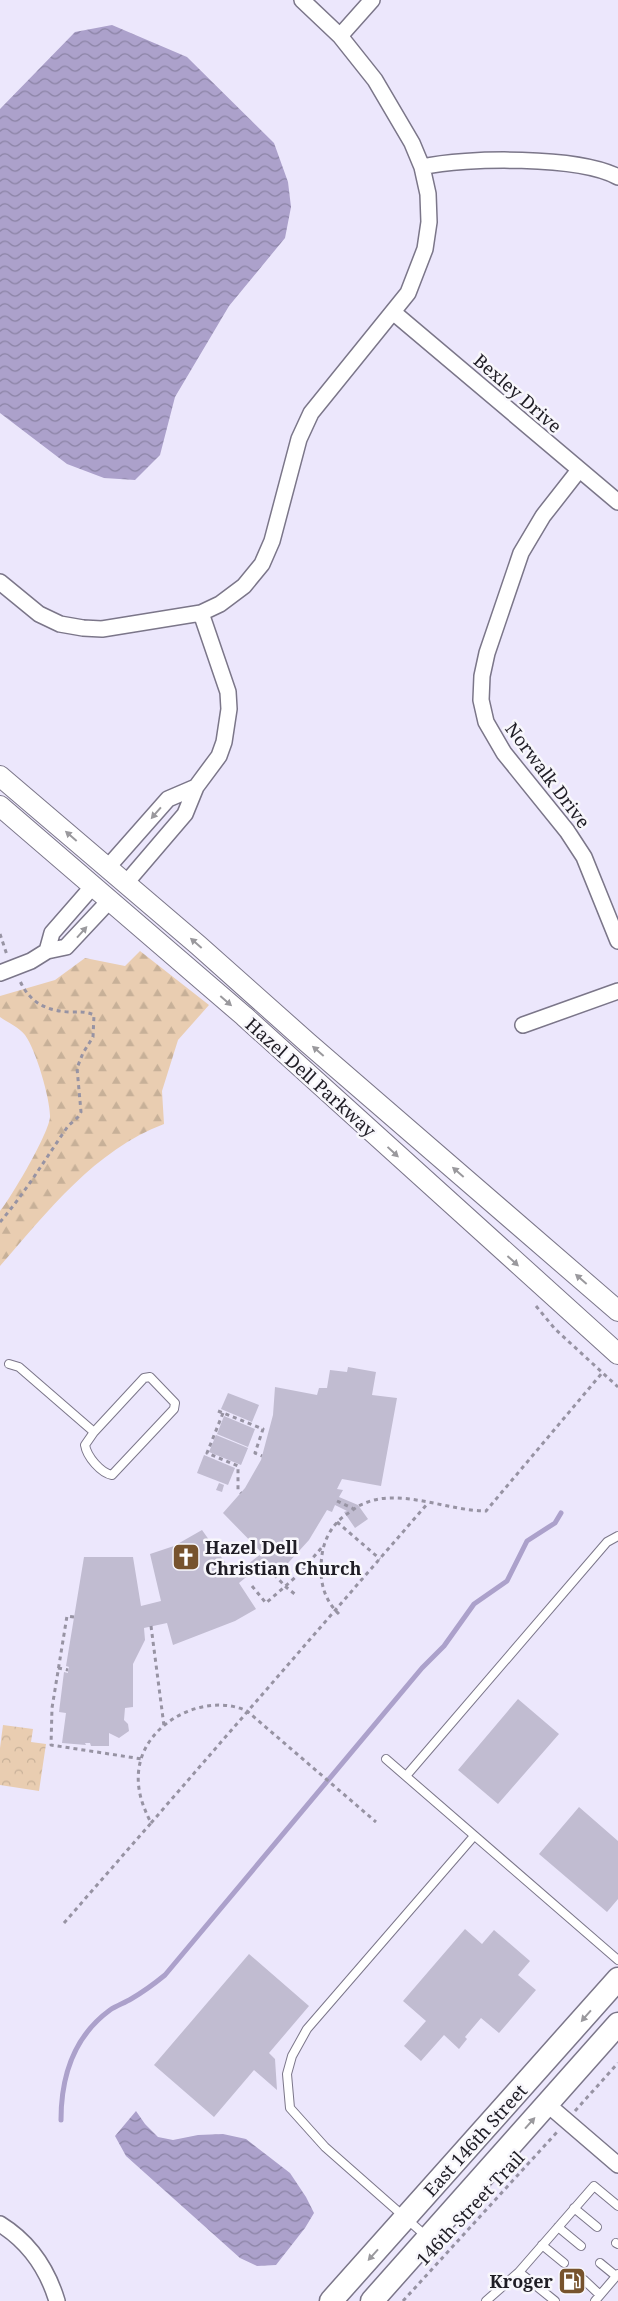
<svg xmlns="http://www.w3.org/2000/svg" width="618" height="2301" viewBox="0 0 618 2301" font-family="'Noto Serif',serif">
<style>
.forest{fill:url(#forest-firs)}
.park{fill:url(#park-crowns)}
.water{fill:url(#water-waves)}
.lines{fill:none;stroke-linecap:round;stroke-linejoin:round}
.stream{stroke:#aca1cb;stroke-width:5}
.building{fill:#c1bcd1}
.service-casing{stroke:#7b7689;stroke-width:10}
.minor-casing{stroke:#7b7689;stroke-width:18}
.secondary-casing{stroke:#7b7689;stroke-width:22}
.primary-casing{stroke:#7b7689;stroke-width:25}
.path{stroke:#9793a3;stroke-width:3;stroke-dasharray:4 4;stroke-linecap:butt}
.service{stroke:#fff;stroke-width:8}
.minor{stroke:#fff;stroke-width:15}
.secondary{stroke:#fff;stroke-width:20}
.primary{stroke:#fff;stroke-width:22}
.oneway{fill:#9a999d}
.labels{text-anchor:middle;dominant-baseline:central;stroke-width:5;stroke-linejoin:round;paint-order:stroke}
.street-label{font-size:18px;fill:#1f1d25;stroke:#f8f7fc}
.poi-label{font-size:18px;font-weight:bold;fill:#1f1d25;stroke:#f8f7fc;text-anchor:start}
</style>
<defs>
<pattern id="forest-firs" width="22" height="20" patternUnits="userSpaceOnUse" patternTransform="scale(1.25)"><rect width="22" height="20" fill="#e9cdb1"/><path d="M5 1l3.5 6h-7zM16 11l3.5 6h-7z" fill="#c7b098"/></pattern>
<pattern id="park-crowns" width="20" height="18" patternUnits="userSpaceOnUse" patternTransform="scale(1.25)"><rect width="20" height="18" fill="#e9cdb1"/><path d="M2 6a3 3 0 1 1 6 0M12 15a3 3 0 1 1 6 0" fill="none" stroke="#c7b098"/></pattern>
<pattern id="water-waves" width="16" height="10" patternUnits="userSpaceOnUse" patternTransform="scale(1.25)"><rect width="16" height="10" fill="#aca1cb"/><path d="M0 5q4-4 8 0t8 0" fill="none" stroke="#8b83a5"/></pattern>
</defs>
<rect width="100%" height="100%" fill="#ece7fc"/>
<path class="forest" d="M140 951 209 1005 178 1040 162 1091 164 1124C95 1150 48 1211 0 1266V1211C10 1200 51 1130 50 1116 50 1098 36 1050 25 1035 20 1028 7 1022 0 1017V996L55 980 85 958 125 966Z"/>
<path class="park" d="M3 1725 33 1729 31 1742 46 1744 39 1791 0 1785V1748Z"/>
<path class="water" d="M112 25 187 57 274 143 288 182 291 207 285 238 229 306 175 397 160 455 135 480 104 478 67 464 0 413V109L75 32Z
M136 2111 145 2124 158 2137 173 2140 198 2135 223 2134 246 2139 290 2173 306 2197 314 2213 305 2228 276 2265 257 2266 240 2258 126 2156 115 2136Z"/>
<g class="lines">
<path class="stream" d="M61 2120C61 2077 73 2037 110 2010 116 2006 124 2003 131 1999 143 1992 154 1984 165 1975L422 1668 444 1646 474 1604 507 1581 527 1541 555 1523 561 1513"/>
</g>
<path class="building" d="M348 1367 376 1372 372 1395 397 1398 381 1486 342 1479 337 1489 343 1490 339 1497 358 1505 368 1519 355 1528 344 1512 347 1511 335 1505 332 1512 327 1510 309 1540 279 1573 267 1560 239 1583 256 1609 235 1621 173 1645 167 1623 144 1628 145 1640 133 1664V1707L125 1708 124 1720 128 1724 129 1731 119 1738 109 1733V1746H91L90 1743H85L86 1745 62 1743 66 1713 59 1712 64 1672 68 1673V1670L69 1667 66 1666 84 1557H133L141 1606 161 1601 150 1554 174 1546 202 1530 234 1575 262 1553 223 1513 245 1488 261 1460 273 1415 275 1387 317 1395 319 1388H327L330 1370 347 1372Z
M228 1393 259 1405 252 1422 221 1409Z
M224 1416 255 1429 248 1447 217 1434Z
M216 1435 248 1448 241 1465 209 1452Z
M204 1455 235 1468 228 1485 197 1473Z
M219 1483 224 1485 222 1492 216 1490Z
M518 1699 559 1734 498 1804 458 1770Z
M579 1807 618 1841V1899L607 1912 539 1854Z
M465 1929 482 1944 494 1930 530 1961 518 1975 536 1990 499 2033 481 2018 465 2037 467 2039 459 2049 444 2035 421 2061 404 2046 426 2021 403 2001Z
M249 1954 309 2006 269 2053 275 2059 277 2090 254 2070 214 2117 154 2065Z"/>
<g class="lines">
<g class="service-casing">
<path id="service" d="M9 1364 19 1367 94 1432 85 1445C87 1457 101 1473 112 1475L174 1409 175 1403 150 1377 144 1378 94 1432
M386 1759 618 1960
M406 1776 607 1542 618 1536
M574 2208 597 2227
M558 2227 581 2246
M426 2236 325 2147 290 2108 287 2074 292 2056 307 2029 474 1836
M616 2243 618 2244
M542 2245 564 2263
M600 2263 616 2276
M584 2280 600 2295
M486 2301 519 2272
M555 2301 519 2272 594 2186 618 2206
M595 2301 618 2274"/>
</g>
<g class="minor-casing">
<path id="minor" d="M340 36 372 0
M422 167C466 157 579 156 618 177
M393 312 618 502
M579 470 543 516 521 553 487 653 482 676 481 700 486 722 504 753 567 831 584 857 618 941
M0 582 39 614 60 624 83 628 102 629 201 613 220 604 244 586 262 564 272 541 299 439 311 413 408 293 425 249 429 222 428 194 422 167 412 143 375 80 340 36 302 0
M108 867 168 799 196 787
M126 883 185 814 196 787 219 756 224 742 229 709 228 692 201 613
M47 951 52 933 93 886
M0 973 31 961 47 951 66 947 110 900
M523 1025 618 991
M547 2104 618 2165
M0 2224C29 2242 47 2268 57 2301"/>
</g>
<g class="secondary-casing">
<path id="secondary" d="M0 776 198 945 308 1043 618 1311
M0 806 244 1016 618 1354"/>
</g>
<g class="primary-casing">
<path id="primary" d="M331 2301 618 1979
M372 2301 618 2024"/>
</g>
<path class="path" d="M0 934 7 955
M0 1222C25 1193 44 1161 66 1129 70 1122 78 1120 81 1112L77 1068 83 1053 93 1037 94 1015C85 1011 79 1012 70 1012 47 1011 30 1003 20 981
M536 1306 555 1329 618 1387
M218 1411 263 1429 255 1453 262 1456
M223 1413 207 1453 238 1466V1490L241 1493
M337 1501 354 1509
M337 1522 380 1559
M263 1563 286 1587 296 1595
M252 1586 266 1603 298 1575 323 1546
M339 1614C322 1598 319 1577 322 1555 324 1539 333 1523 347 1514 352 1511 357 1506 363 1504 398 1487 448 1511 486 1511L602 1373
M74 1617 67 1616 52 1708 51 1745 142 1759
M151 1626 164 1726
M58 1668 68 1670
M151 1823 428 1503
M64 1923 151 1823C142 1805 136 1788 139 1768 146 1721 206 1692 247 1711L376 1822
M575 2111 618 2063
M403 2301 558 2131"/>
<use href="#service" class="service"/>
<use href="#minor" class="minor"/>
<use href="#secondary" class="secondary"/>
<use href="#primary" class="primary"/>
</g>
<defs><path id="oneway-solid" d="M-6-.8H1V-3.2L6.5 0L1 3.2V.8H-6Z" transform="scale(1.25)"/></defs>
<g class="oneway">
<use href="#oneway-solid" transform="translate(156 813) rotate(131)"/>
<use href="#oneway-solid" transform="translate(71 836) rotate(-139)"/>
<use href="#oneway-solid" transform="translate(82 932) rotate(-48)"/>
<use href="#oneway-solid" transform="translate(196 943) rotate(-139)"/>
<use href="#oneway-solid" transform="translate(226 1001) rotate(41)"/>
<use href="#oneway-solid" transform="translate(318 1051) rotate(-139)"/>
<use href="#oneway-solid" transform="translate(393 1152) rotate(43)"/>
<use href="#oneway-solid" transform="translate(458 1172) rotate(-139)"/>
<use href="#oneway-solid" transform="translate(513 1261) rotate(42)"/>
<use href="#oneway-solid" transform="translate(581 1279) rotate(-139)"/>
<use href="#oneway-solid" transform="translate(586 2016) rotate(131)"/>
<use href="#oneway-solid" transform="translate(530 2123) rotate(-48)"/>
<use href="#oneway-solid" transform="translate(373 2255) rotate(132)"/>
</g>
<defs>
<g id="church-square" transform="scale(1.4375)"><rect x="-9" y="-9" width="18" height="18" rx="4" fill="#77532d" stroke="#f8f7fc"/><path d="M-1.2-6h2.4v3.5h3.3v2.4h-3.3V6h-2.4V-.1h-3.3v-2.4h3.3Z" fill="#fff"/></g>
<g id="fuel-square" transform="scale(1.4375)"><rect x="-9" y="-9" width="18" height="18" rx="4" fill="#77532d" stroke="#f8f7fc"/><path d="M-5.5-6h7V0h2V4h1.3V-2.5L3-4.5l.8-.8L6-3V5H2.5V1h-1V6h-7ZM-4.2-4.7v3.2H.2V-4.7Z" fill="#fff"/></g>
</defs>
<g fill-rule="evenodd">
<use href="#church-square" x="186" y="1557"/>
<use href="#fuel-square" x="572" y="2281"/>
</g>
<g class="labels">
<g class="street-label">
<text transform="translate(518 393) rotate(41)">Bexley Drive</text>
<text transform="translate(548 775) rotate(53)">Norwalk Drive</text>
<text transform="translate(311 1077) rotate(42)">Hazel Dell Parkway</text>
<text transform="translate(475 2140) rotate(-48)">East 146th Street</text>
<text transform="translate(470 2208) rotate(-47)">146th Street Trail</text>
</g>
<g class="poi-label">
<text x="205" y="1547">Hazel Dell<tspan x="205" dy="21">Christian Church</tspan></text>
<text x="553" y="2281" text-anchor="end">Kroger</text>
</g>
</g>
</svg>
